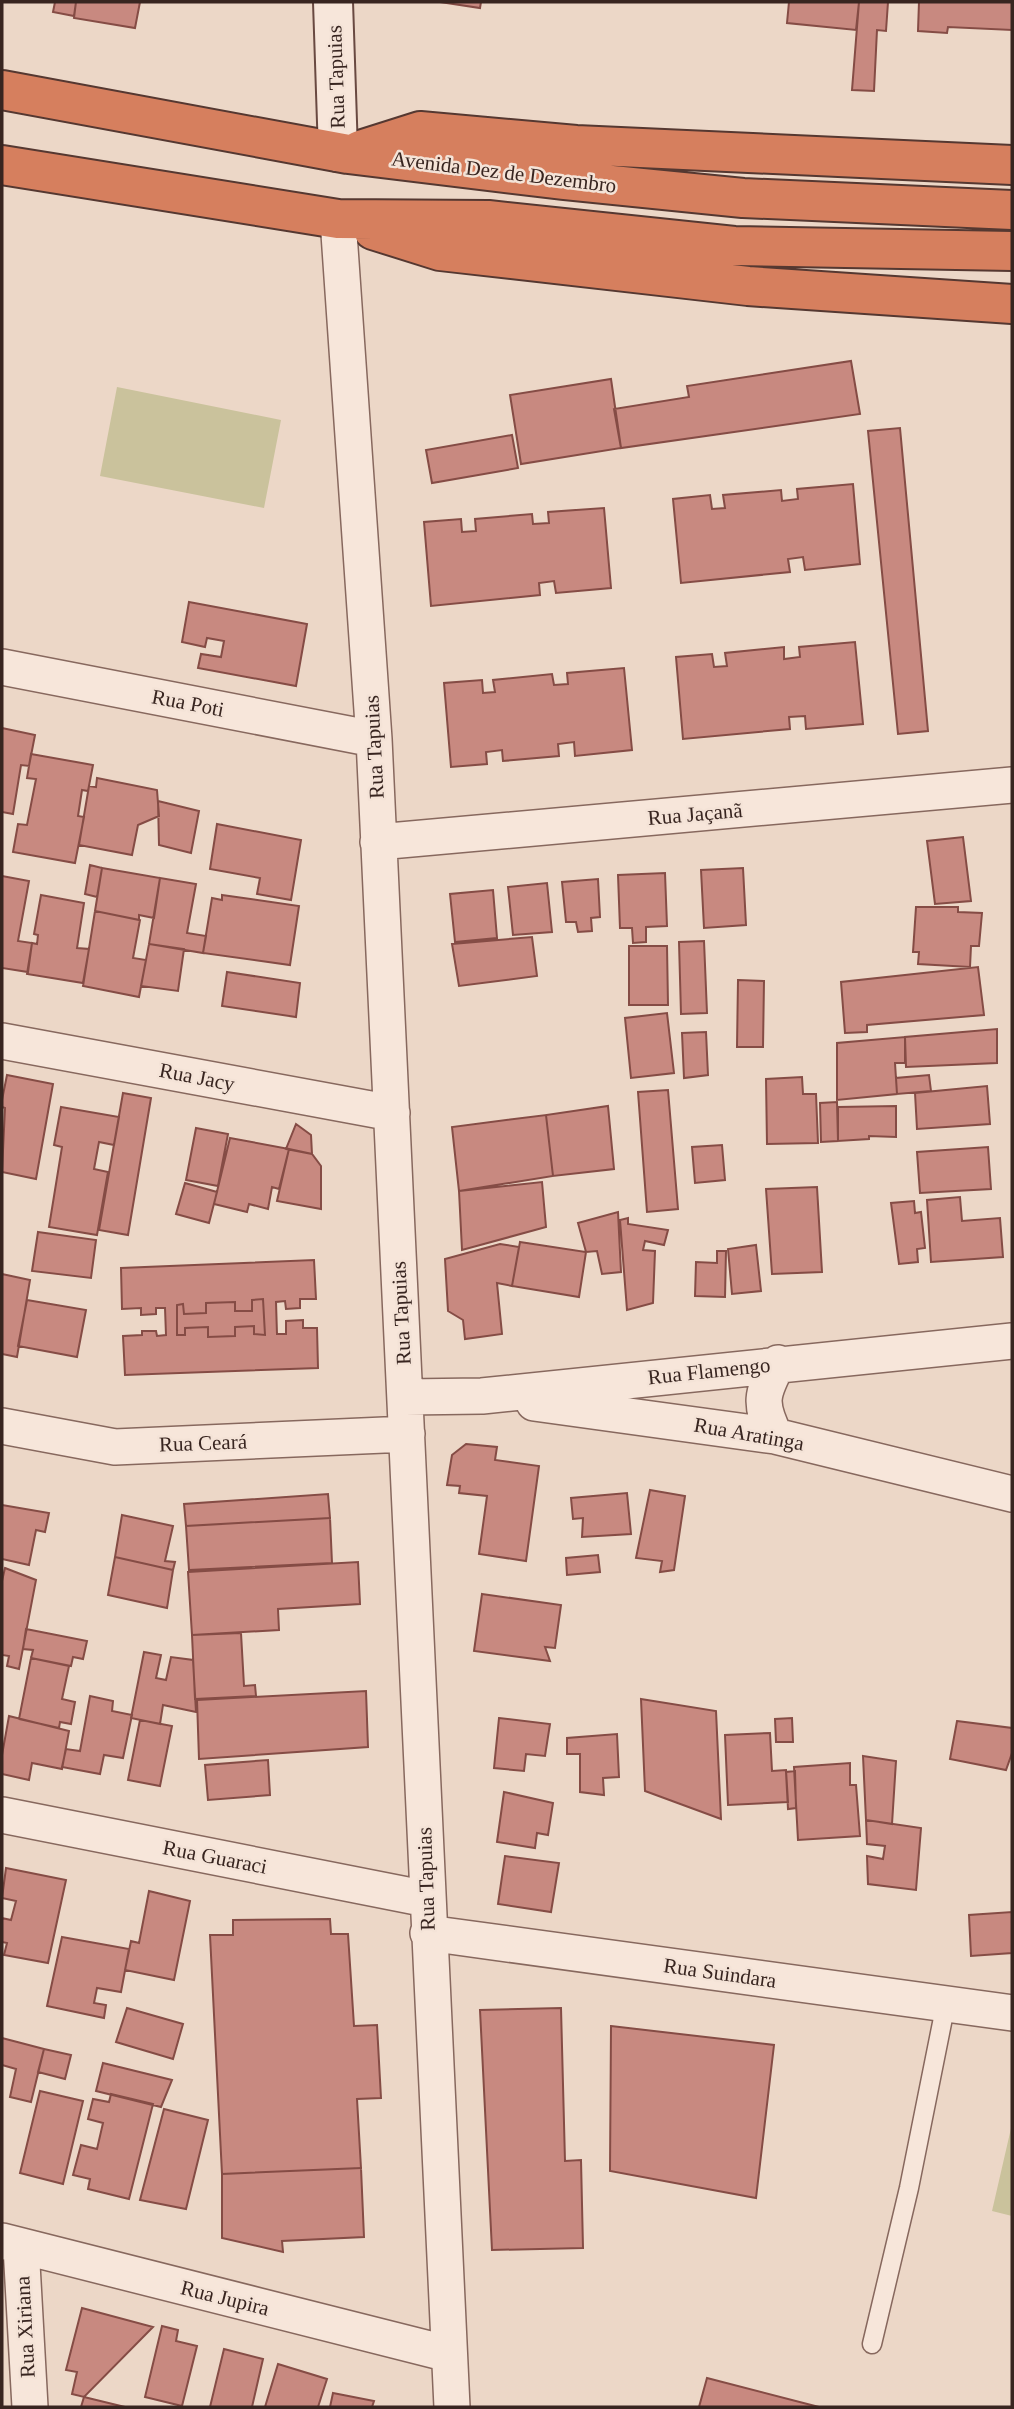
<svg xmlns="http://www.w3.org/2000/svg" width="1014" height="2409" viewBox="0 0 1014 2409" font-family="Georgia,serif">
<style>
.green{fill:#cac29c}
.building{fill:#c88980;stroke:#854c45;stroke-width:2}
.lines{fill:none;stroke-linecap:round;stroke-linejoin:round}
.lane-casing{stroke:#87685e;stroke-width:21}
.street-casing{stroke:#87685e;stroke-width:38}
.secondary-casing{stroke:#694941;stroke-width:42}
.highway-casing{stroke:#553831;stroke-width:42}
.lane{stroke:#f7e6da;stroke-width:18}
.street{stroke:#f7e6da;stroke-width:35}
.secondary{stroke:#f7e6da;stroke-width:38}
.highway{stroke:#d67f5e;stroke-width:38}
.labels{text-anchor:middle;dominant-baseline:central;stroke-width:5;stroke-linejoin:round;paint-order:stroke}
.street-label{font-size:21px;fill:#382520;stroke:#f4e3d7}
</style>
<rect width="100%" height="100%" fill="#ecd7c7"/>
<path class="green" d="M117 387 281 420 264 508 100 476Z
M1012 2124V2216L992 2211Z"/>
<path class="building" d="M55 2H76L74 16 53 12Z
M76 2H140L135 28 74 18Z
M440 2H481L480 8Z
M789 2H859L856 30 787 23Z
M859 2H888L886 31 877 30 874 91 852 90Z
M919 2H1012V30L948 27 947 33 918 31Z
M851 361 860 414 621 448 614 409 689 397 687 386Z
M611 379 621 448 521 464 510 395Z
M900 428 928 731 898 734 868 431Z
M512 435 518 468 432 483 426 450Z
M853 484 860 564 805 570 803 557 788 559 790 572 681 583 673 499 710 495 712 509 725 508 723 495 781 490 782 501 798 499 797 489Z
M604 508 611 588 556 593 554 581 539 583 540 595 431 606 424 522 461 519 462 532 476 531 475 519 532 514 533 524 549 523 548 512Z
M189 602 307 624 296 686 198 668 201 654 221 657 224 641 207 638 205 647 182 642Z
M855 642 863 724 806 729 805 716 789 717 790 729 683 739 676 657 712 654 714 667 727 666 725 653 784 647V659L800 657 799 647Z
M624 668 632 750 575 756 574 742 558 744 559 756 503 761 502 750 486 752 487 764 451 767 444 683 482 680 483 693 495 692 493 680 552 674 554 685 568 684 567 673Z
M2 728 35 735 29 766 21 765 13 814 2 812Z
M31 754 93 765 88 791 82 790 78 816 84 817 75 863 13 852 18 824 27 825 36 779 27 778Z
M97 778 157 790 159 816 138 825 132 855 79 845 89 786 96 787Z
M158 801 199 811 191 853 159 845Z
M217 824 301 840 291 900 257 894 260 878 210 869Z
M963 837 971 901 935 904 927 841Z
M90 865 102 868 97 897 85 894Z
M102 868 160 878 154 918 139 915V920L95 911Z
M743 868 746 925 704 928 701 870Z
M665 873 667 926 646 927V942L633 943 632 928H620L618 875Z
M2 876 29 881 18 941 32 943 28 972 2 968Z
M160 878 196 884 187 933 206 936 203 953 149 944Z
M598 879 600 917 591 918 592 931 578 932 576 922H566L562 882Z
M547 883 552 932 513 935 508 887Z
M493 890 497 938 455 942 450 894Z
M41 895 84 903 77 948 89 949 83 983 27 974 32 943 37 944 38 935 34 934Z
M222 895 299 906 290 965 203 953 212 898 222 900Z
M916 907H958V912L982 913 979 946H971L970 967 918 964 919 952H913Z
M95 911 140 920 133 958 146 960 139 997 83 986Z
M532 937 537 976 459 986 452 944Z
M704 941 707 1013 681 1014 679 942Z
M149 944 184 949 178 991 141 986Z
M629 946H667L668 1005H629Z
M978 967 984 1015 867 1025V1032L845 1033 841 982Z
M227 972 300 983 296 1017 222 1006Z
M738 980 764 981 763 1047H737Z
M667 1013 674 1073 631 1078 625 1018Z
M997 1029V1063L906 1067 905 1037Z
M706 1032 708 1075 684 1078 682 1033Z
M905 1037V1063H895L897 1094 837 1100V1043Z
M7 1075 53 1084 36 1179 2 1172 5 1108 2 1107V1100Z
M929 1075 931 1091 897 1094 896 1078Z
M802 1077 803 1094H816L818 1143 767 1144 766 1079Z
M987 1086 990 1124 917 1129 915 1093Z
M668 1090 678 1209 647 1212 638 1092Z
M123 1093 151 1098 128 1235 99 1230Z
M837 1102 838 1141 821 1142 820 1103Z
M608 1106 614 1169 553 1176 546 1115Z
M896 1106V1137L869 1136V1139L838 1141V1107Z
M61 1107 119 1117 114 1145 99 1142 94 1169 108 1172 97 1235 49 1227 62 1147 54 1145Z
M546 1115 553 1176 459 1191 452 1127Z
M296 1124 311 1135 312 1154 286 1149Z
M196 1128 228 1134 218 1186 186 1180Z
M230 1138 289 1149 279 1189 272 1187 268 1209 249 1204 247 1212 214 1204Z
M722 1145 725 1180 695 1183 692 1147Z
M988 1147 991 1189 920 1193 917 1152Z
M289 1149 312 1154 321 1166V1209L277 1201Z
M542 1182 546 1227 462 1250 459 1191Z
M185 1183 217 1192 209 1223 176 1214Z
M817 1187 822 1272 772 1274 766 1189Z
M960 1197 962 1221 1000 1218 1003 1257 931 1262 927 1200Z
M914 1201 915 1213 921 1212 925 1248 917 1249 918 1262 899 1264 891 1203Z
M618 1212 621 1272 602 1274 597 1251 586 1252 578 1223Z
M628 1218V1224L668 1230 664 1245 645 1241 643 1250 655 1251 653 1303 627 1310 620 1220Z
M38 1232 96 1240 91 1278 32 1271Z
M520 1242 586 1252 579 1297 512 1286Z
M500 1244 519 1247 512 1286 497 1283 502 1334 465 1339 463 1320 448 1311 445 1259Z
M756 1245 761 1291 732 1294 728 1249Z
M717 1251H726L725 1297 695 1296 696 1262 717 1263Z
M314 1260 316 1299H300V1308L286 1309 285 1301 276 1302 277 1334H286V1321L303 1320V1328H317L318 1368 125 1375 123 1336 142 1335V1331H156L157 1336 166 1335 165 1308H156V1314L141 1315V1308L122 1309 121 1268Z
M2 1274 30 1280 17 1357 2 1354Z
M263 1299 265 1335 254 1334V1326L235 1327V1336L208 1337V1327L185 1328V1335H177V1305L183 1304 184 1314 206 1313V1303L235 1302V1311H252V1300Z
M27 1300 86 1310 77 1357 18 1346Z
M466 1444 497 1447 495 1460 539 1466 526 1561 479 1554 487 1496 459 1493 460 1486 447 1485 452 1455Z
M650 1490 685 1496 674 1570 660 1572 662 1561 636 1558Z
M627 1493 631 1534 582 1537 583 1518 573 1519 571 1498Z
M328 1494 330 1518 186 1526 184 1504Z
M2 1505 49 1513 45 1532 36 1530 29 1565 2 1559Z
M122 1515 173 1526 165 1561 175 1562 173 1570 115 1557Z
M330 1518 332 1563 189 1570 186 1526Z
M598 1555 600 1572 567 1575 566 1558Z
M115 1557 173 1570 167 1608 108 1595Z
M358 1562 360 1604 278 1609 279 1630 192 1635 188 1572Z
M5 1568 36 1580 19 1669 7 1666 9 1656 2 1655V1581Z
M482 1594 561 1605 555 1648 545 1647 550 1661 474 1651Z
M26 1629 87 1641 83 1659 73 1657 71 1666 31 1658 33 1650 23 1649Z
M241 1633 244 1686 255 1685 256 1696 195 1699 192 1635Z
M144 1652 161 1655 156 1678 166 1680 171 1657 193 1660 196 1712 163 1705 160 1724 131 1718Z
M31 1658 69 1666 62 1699 75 1702 71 1724 60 1722 59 1728 19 1719Z
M366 1691 368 1747 199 1759 197 1700Z
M90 1696 113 1701 112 1711 132 1715 123 1758 104 1755 100 1774 62 1767 66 1749 80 1751Z
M641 1699 716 1711 721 1819 645 1791Z
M9 1716 69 1731 62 1769 32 1763 29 1780 2 1774V1755Z
M499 1718 550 1724 545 1756 526 1754 524 1771 494 1768Z
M792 1718 793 1742H776L775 1719Z
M140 1720 172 1726 160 1786 128 1780Z
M957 1721 1012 1728V1753L1006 1770 950 1759Z
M770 1733 772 1771 786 1770 788 1802 728 1805 725 1735Z
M617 1734 619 1777 603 1778 604 1795 580 1792V1754H567V1738Z
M863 1756 896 1761 892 1824 866 1820Z
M268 1760 270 1795 208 1800 205 1765Z
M850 1763V1785H856L860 1836 798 1840 794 1767Z
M795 1771 796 1808 788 1809 786 1772Z
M504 1792 553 1803 548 1835 537 1833 535 1848 497 1842Z
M866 1820 921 1828 916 1890 868 1884 867 1856 883 1859 885 1846 867 1844Z
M505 1856 559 1863 551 1912 498 1904Z
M6 1868 66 1880 48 1963 4 1955 7 1943 2 1942V1918L11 1920 16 1901 2 1898Z
M149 1891 190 1901 174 1980 125 1970 131 1941 139 1943Z
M1012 1912V1953L971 1956 969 1915Z
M330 1919 331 1934H348L354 2026 377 2025 381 2098 357 2099 361 2168 222 2174 210 1935H233V1920Z
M62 1937 129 1949 121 1992 97 1988 94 2003 106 2005 104 2018 47 2006Z
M127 2008 183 2024 173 2059 116 2042Z
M561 2008 565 2161 581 2160 583 2248 492 2250 480 2010Z
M611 2026 774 2045 756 2198 610 2171Z
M2 2038 44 2049 31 2102 10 2097 16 2069 2 2065Z
M44 2049 71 2055 65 2079 38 2072Z
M103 2063 172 2080 161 2107 96 2091Z
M40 2091 83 2101 63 2184 20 2173Z
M111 2094 153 2104 129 2199 88 2189 90 2179 73 2175 81 2145 97 2149 103 2123 88 2119 93 2099 109 2102Z
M164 2109 208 2120 186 2209 140 2200Z
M361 2168 364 2237 282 2241 283 2252 222 2238V2174Z
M82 2308 153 2327 84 2397 72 2394 77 2372 66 2370Z
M162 2326 178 2330 176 2341 197 2346 182 2406 145 2397Z
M224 2349 263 2359 252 2407H210Z
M278 2364 327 2379 318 2407H265Z
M707 2378 819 2407H699Z
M333 2393 374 2401 372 2407H330Z
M84 2397 125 2407H81Z"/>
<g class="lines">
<g class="lane-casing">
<path id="lane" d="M872 2344 909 2188 946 2003"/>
</g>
<g class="street-casing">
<path id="street" d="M338 219 374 739 452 2407
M2 667 374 739
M378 842 1012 785
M2 1041 392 1113
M405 1397 482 1396 1012 1341
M534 1403 775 1436 1012 1494
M2 1426 115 1447 407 1434
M775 1436C759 1403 761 1395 778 1363
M2 1815 427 1899
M428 1933 1012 2013
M2 2241 449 2354
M21 2246 30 2407"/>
</g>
<g class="secondary-casing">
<path id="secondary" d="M333 2 338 152"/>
</g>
<g class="highway-casing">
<path id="highway" d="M2 90 348 154 563 180 743 198 1012 210
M360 150 420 131 576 145 1012 165
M2 165 338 219 488 220 734 246 1012 251
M373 230 440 251 748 286 1012 304"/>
</g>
<use href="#lane" class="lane"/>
<use href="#street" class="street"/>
<use href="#secondary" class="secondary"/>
<use href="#highway" class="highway"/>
</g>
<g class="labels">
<g class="street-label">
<text transform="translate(336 77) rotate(-92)">Rua Tapuias</text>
<text transform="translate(504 172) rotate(7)">Avenida Dez de Dezembro</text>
<text transform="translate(188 703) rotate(11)">Rua Poti</text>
<text transform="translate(374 747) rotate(-93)">Rua Tapuias</text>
<text transform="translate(695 814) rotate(-5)">Rua Jaçanã</text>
<text transform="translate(197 1077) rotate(11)">Rua Jacy</text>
<text transform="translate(401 1313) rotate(-93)">Rua Tapuias</text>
<text transform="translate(709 1371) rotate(-6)">Rua Flamengo</text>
<text transform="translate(749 1434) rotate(10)">Rua Aratinga</text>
<text transform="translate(203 1443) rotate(-2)">Rua Ceará</text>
<text transform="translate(215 1857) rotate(11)">Rua Guaraci</text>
<text transform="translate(426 1879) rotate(-92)">Rua Tapuias</text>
<text transform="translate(720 1973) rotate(8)">Rua Suindara</text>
<text transform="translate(225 2298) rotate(14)">Rua Jupira</text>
<text transform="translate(25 2327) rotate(-93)">Rua Xiriana</text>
</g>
</g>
<rect width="1014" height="2409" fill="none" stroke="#382520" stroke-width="7"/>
</svg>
